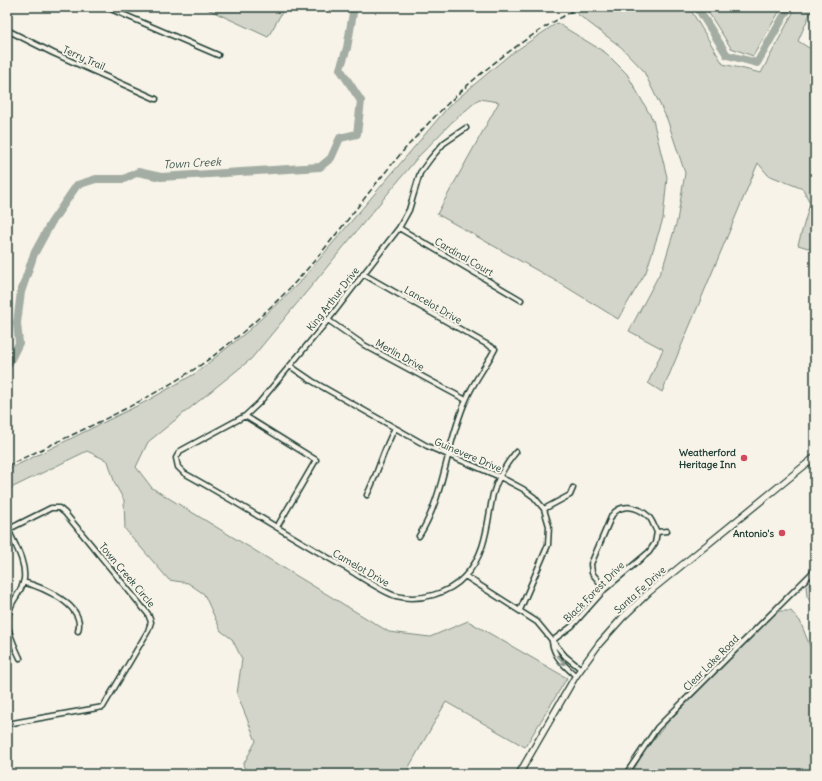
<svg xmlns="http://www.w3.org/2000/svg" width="822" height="781" viewBox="0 0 822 781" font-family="Delius,sans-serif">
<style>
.green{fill:#d3d5ca;stroke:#79897f}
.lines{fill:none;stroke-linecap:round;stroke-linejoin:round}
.river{stroke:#a4ada3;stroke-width:8}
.minor-casing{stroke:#1f3d34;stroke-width:7}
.secondary-casing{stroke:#1f3d34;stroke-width:8}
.minor{stroke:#f7f3e8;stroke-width:4}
.secondary{stroke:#f7f3e8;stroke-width:5.5}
.rail{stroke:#1f3d34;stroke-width:1.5;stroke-dasharray:6 3;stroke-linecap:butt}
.oneway{stroke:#8b988e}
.poi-dot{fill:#d1495b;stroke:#f7f3e8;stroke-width:1.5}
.labels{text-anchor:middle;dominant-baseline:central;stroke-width:4;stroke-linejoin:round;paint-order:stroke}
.street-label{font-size:10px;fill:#1f3d34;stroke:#f7f3e8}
.poi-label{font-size:10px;font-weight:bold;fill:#1f3d34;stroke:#f7f3e8;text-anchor:end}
.water-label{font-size:11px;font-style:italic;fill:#405950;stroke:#f7f3e8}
</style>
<rect width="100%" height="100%" fill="#f7f3e8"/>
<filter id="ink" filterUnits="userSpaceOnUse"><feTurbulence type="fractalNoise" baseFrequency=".025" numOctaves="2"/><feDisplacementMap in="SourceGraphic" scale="8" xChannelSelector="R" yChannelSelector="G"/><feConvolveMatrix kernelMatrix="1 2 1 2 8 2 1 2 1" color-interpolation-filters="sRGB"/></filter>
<g filter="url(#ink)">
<path class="green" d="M203 7H285L268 37Z
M587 7H689L723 64 761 73 796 7H813L798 41 809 48 815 42V250L798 245 810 203 803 189 768 175 758 163 662 392 648 383 663 349 629 331 663 267 677 221 685 173 667 119 643 70 621 47 576 13Z
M705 7H782L753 56 731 48Z
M557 23 606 53 627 74 653 120 667 177 663 219 646 272 618 319 563 285 437 214 499 102 479 99 452 122 418 157 251 359 148 442 136 467 152 488 389 632 430 637 468 621 567 678 525 747 446 702 405 774H248L243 765 256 741 237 694 242 659 232 639 221 631 204 594 188 583 169 580 125 529 124 500 115 484 108 461 87 451 7 490V470L147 401 196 373 248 331 299 283 449 106 508 56Z
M815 577V610L807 596 806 587Z
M778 611H791L800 621 815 659V774H631L645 750 668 722Z"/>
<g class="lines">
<path class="river" d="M697 7 727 55 757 63 789 7
M7 367 19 343 17 323 21 292 34 254 51 223 77 185 96 179H124L138 172 161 177 320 167 331 158 340 138 357 134 361 101 340 69 347 48 354 7"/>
<g class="minor-casing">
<path id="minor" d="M106 7 218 55
M7 30 53 53 156 99
M466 128 444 143 431 158 420 173 409 210 399 228 328 320 259 403 245 416 180 451 176 458 178 467 184 473C239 503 291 537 346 568 358 575 384 593 396 596 419 602 449 594 465 576 487 553 487 522 493 494 497 479 506 464 516 452
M399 228 521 300
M363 274 495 349C486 366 473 382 466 400 446 444 445 495 419 536
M328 320 364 345 466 400
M290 366 312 381 427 446 500 477 523 489 534 497 544 509 549 526 548 545 520 610
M245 416 316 460 277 527
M367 495C378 473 383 450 395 428
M544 509 570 495 573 488
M8 529C15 545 26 562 24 579 23 588 17 595 13 602 2 623 11 638 20 658
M7 530 51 508H59L65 513 148 614 151 622 148 631 103 707 7 724
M657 532 667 531
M465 576 537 622 565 656 581 669
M23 582C42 587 86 605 78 631
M605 589 592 573 591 564 612 515C621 503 637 506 648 516 652 519 654 527 657 532
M552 641 572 626 605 589 649 552 655 543 657 532
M552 642C554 657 565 666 576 676
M626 774 657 728 815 570"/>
</g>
<g class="secondary-casing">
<path id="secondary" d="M519 774 575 677 599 644 623 617 649 592 815 457"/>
</g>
<use href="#minor" class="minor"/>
<use href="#secondary" class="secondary"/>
<path class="rail" d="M7 466C70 435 137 407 196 368 225 349 254 323 279 299 329 250 367 190 414 139 462 85 516 41 580 7"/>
</g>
<defs><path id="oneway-shaft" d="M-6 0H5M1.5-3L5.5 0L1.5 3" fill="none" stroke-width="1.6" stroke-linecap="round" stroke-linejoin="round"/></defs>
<use class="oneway" href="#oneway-shaft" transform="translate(561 660) rotate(49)"/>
</g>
<g class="poi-dot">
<circle cx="744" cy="458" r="4"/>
<circle cx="782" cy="533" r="4"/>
</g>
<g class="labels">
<g class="street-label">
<text transform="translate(84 58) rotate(24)">Terry Trail</text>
<text transform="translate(464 257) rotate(30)">Cardinal Court</text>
<text transform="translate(333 299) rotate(-52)">King Arthur Drive</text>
<text transform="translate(433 305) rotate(30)">Lancelot Drive</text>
<text transform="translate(400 355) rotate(29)">Merlin Drive</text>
<text transform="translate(468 455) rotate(23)">Guinevere Drive</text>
<text transform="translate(361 568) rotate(30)">Camelot Drive</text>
<text transform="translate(127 575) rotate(50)">Town Creek Circle</text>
<text transform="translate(640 590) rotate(-42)">Santa Fe Drive</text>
<text transform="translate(594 592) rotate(-45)">Black Forest Drive</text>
<text transform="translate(711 663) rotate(-45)">Clear Lake Road</text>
</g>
<g class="poi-label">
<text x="736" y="452">Weatherford<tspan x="736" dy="12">Heritage Inn</tspan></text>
<text x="774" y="533">Antonio's</text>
</g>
<g class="water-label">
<text transform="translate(192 163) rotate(-3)">Town Creek</text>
</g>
</g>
<rect width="822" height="781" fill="none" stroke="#f7f3e8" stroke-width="24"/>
<rect x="12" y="12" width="798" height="757" fill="none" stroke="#1f3d34" stroke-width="1.5" filter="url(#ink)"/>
</svg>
